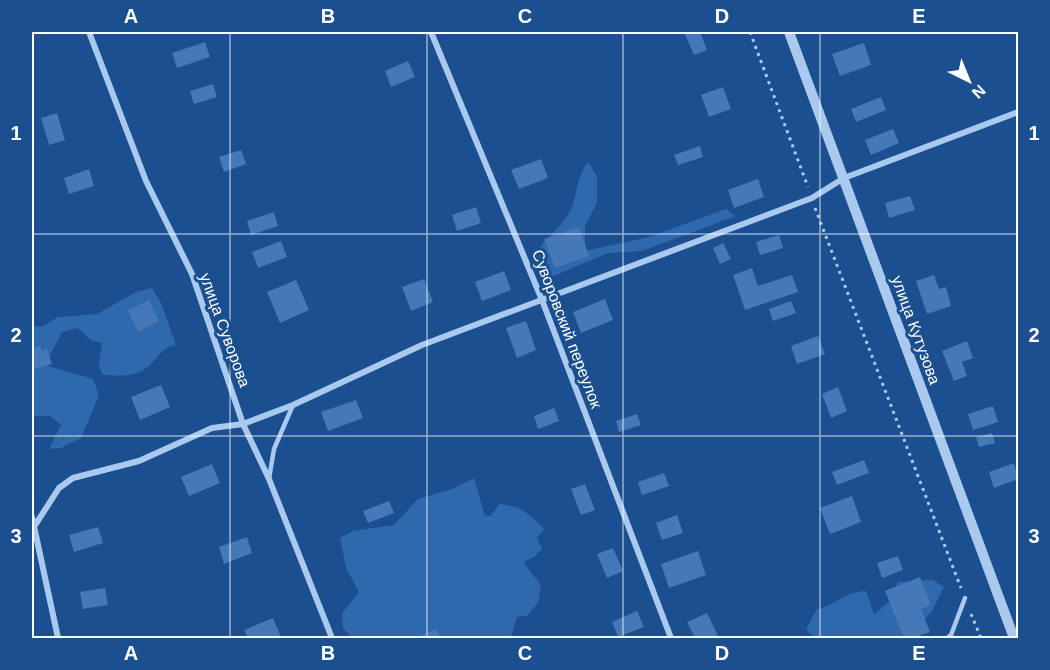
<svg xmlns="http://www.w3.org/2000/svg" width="1050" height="670" viewBox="0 0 1050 670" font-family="Helvetica,sans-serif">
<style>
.green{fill:#2e69ad}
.building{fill:#4478b7}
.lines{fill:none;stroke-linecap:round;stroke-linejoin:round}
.path{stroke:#a9c9ee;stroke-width:3;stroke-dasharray:3 4.5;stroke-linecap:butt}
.service{stroke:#a9c9ee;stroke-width:4.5}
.minor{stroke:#a9c9ee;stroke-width:6}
.tertiary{stroke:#a9c9ee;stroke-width:10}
.grid{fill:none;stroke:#fff;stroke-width:1.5;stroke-opacity:0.55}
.labels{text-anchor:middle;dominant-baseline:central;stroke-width:6;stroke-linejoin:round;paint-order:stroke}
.street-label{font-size:16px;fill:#fff;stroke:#1b4f8f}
.neatline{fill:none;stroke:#fff;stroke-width:2}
.grid-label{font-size:20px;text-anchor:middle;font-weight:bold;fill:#fff}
</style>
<rect width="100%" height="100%" fill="#1b4f8f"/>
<path class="green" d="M588 162 597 176V203L585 226V251L649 237 726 209 736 216 642 251 608 253 549 278 536 253C544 239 557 231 566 218 578 201 575 178 588 162Z
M152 288 161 303 176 345C163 348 162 352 154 361 142 376 120 378 102 374L99 364 102 343 91 340 78 328 62 332 45 365 93 379 99 395 81 438 61 448 49 449 61 425 50 416H32V327L43 326 58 317 97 314 136 292Z
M474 478 485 516H491L499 504C520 505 530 514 544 529L537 538 542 549 534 557 523 562 541 585 538 603 527 616 517 617 511 638H353L343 628 342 613 359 592 346 568 340 538 353 531 394 525 418 499 452 489Z
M933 580 944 587 932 611 908 638H816L806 630 816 610C837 604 844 592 866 591L874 614 890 601 898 582Z"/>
<path class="building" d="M684 32H700L707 50 694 55Z
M205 42 210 57 177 68 172 53Z
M864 43 871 65 840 76 832 54Z
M408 61 415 77 391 87 385 71Z
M213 84 217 97 194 104 190 91Z
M723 87 731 109 709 117 701 95Z
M881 97 886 110 856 122 851 109Z
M57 113 65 140 49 145 41 118Z
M893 129 899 143 871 155 865 140Z
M700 146 703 157 678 165 674 155Z
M241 150 246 164 224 172 219 157Z
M541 159 548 178 519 189 511 170Z
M89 169 94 186 69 194 64 178Z
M758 179 764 197 734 208 728 190Z
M910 196 915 210 889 218 885 203Z
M476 207 481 223 457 231 452 215Z
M274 212 278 226 251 235 247 221Z
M579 227 589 256 555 268 544 239Z
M779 235 783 248 760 255 756 242Z
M281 241 287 257 258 268 252 252Z
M723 243 731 259 720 264 713 248Z
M752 268 758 286 792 275 798 292 745 310 733 275Z
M504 271 511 290 482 301 475 282Z
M934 275 939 289 946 287 951 306 927 314 916 281Z
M424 279 433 302 411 311 402 287Z
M296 280 309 310 280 323 267 292Z
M605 299 613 320 581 333 573 312Z
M149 300 159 321 138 332 128 310Z
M791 301 796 313 773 321 769 309Z
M526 321 536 350 517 358 506 328Z
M818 336 825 354 797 364 791 346Z
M967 341 973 358 962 362 967 376 954 381 942 351Z
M40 346 42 351 47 349 52 364 32 370V349Z
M161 385 170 407 140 420 131 397Z
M838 387 847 411 831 418 822 394Z
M356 400 363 418 328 431 321 412Z
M993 406 998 422 973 430 968 414Z
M554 408 559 421 538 429 534 416Z
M637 414 641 425 619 432 616 421Z
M992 433 995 443 979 447 976 437Z
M864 460 869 473 837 485 832 472Z
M1014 463 1018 479 994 488 989 472Z
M212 464 220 483 189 496 181 477Z
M664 473 669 486 642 495 638 482Z
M585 484 595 510 581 515 571 489Z
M852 496 861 522 830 534 820 508Z
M389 501 394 513 368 523 363 511Z
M677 515 683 533 662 540 656 523Z
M98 527 103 543 74 552 69 535Z
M247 537 252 553 224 564 219 547Z
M613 548 623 571 607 578 597 554Z
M698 551 706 575 669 588 661 564Z
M898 556 903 570 882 578 877 563Z
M920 577 931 605 921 609 930 632 913 638H904L885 591Z
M105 588 108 605 83 609 80 592Z
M637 611 644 627 618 637 612 622Z
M707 613 719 638H695L687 622Z
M273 618 281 637 248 638 244 630Z
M436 629 440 638H415Z"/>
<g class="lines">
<path class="path" d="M750 32 808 187
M815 208 961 588
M971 614 981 638"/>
<path class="service" d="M269 479 274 449 293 405
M947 638 951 635 965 598"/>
<path class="minor" d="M89 32 146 181 192 274 243 424 269 479 332 638
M431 32 542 300 671 638
M32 517 58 638
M32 530 59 488 73 478 139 461 212 428 243 424 293 405 422 345 812 198 844 178 1018 112"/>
<path class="tertiary" d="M789 32 1014 638"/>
</g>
<path class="grid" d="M230 32V638M427 32V638M623 32V638M820 32V638M32 234H1018M32 436H1018"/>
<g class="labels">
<g class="street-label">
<text transform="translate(567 329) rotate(69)">Суворовский переулок</text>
<text transform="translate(225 330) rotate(70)">улица Суворова</text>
<text transform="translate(916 330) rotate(70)">улица Кутузова</text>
</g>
</g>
<rect width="1050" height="670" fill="none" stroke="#1b4f8f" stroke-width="66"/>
<g transform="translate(969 81) rotate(137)" stroke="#1b4f8f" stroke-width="4.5" paint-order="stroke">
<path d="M0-4.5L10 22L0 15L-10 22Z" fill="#ffffff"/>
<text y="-9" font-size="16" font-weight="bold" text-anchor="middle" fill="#ffffff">N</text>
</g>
<rect x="33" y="33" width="984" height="604" class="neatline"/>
<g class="grid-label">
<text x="131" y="23">A</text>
<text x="328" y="23">B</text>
<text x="525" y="23">C</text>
<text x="722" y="23">D</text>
<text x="919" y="23">E</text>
<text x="16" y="140">1</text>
<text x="1034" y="140">1</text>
<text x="16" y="342">2</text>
<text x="1034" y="342">2</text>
<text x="16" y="543">3</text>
<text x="1034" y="543">3</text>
<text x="131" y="660">A</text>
<text x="328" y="660">B</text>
<text x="525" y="660">C</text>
<text x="722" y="660">D</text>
<text x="919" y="660">E</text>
</g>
</svg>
